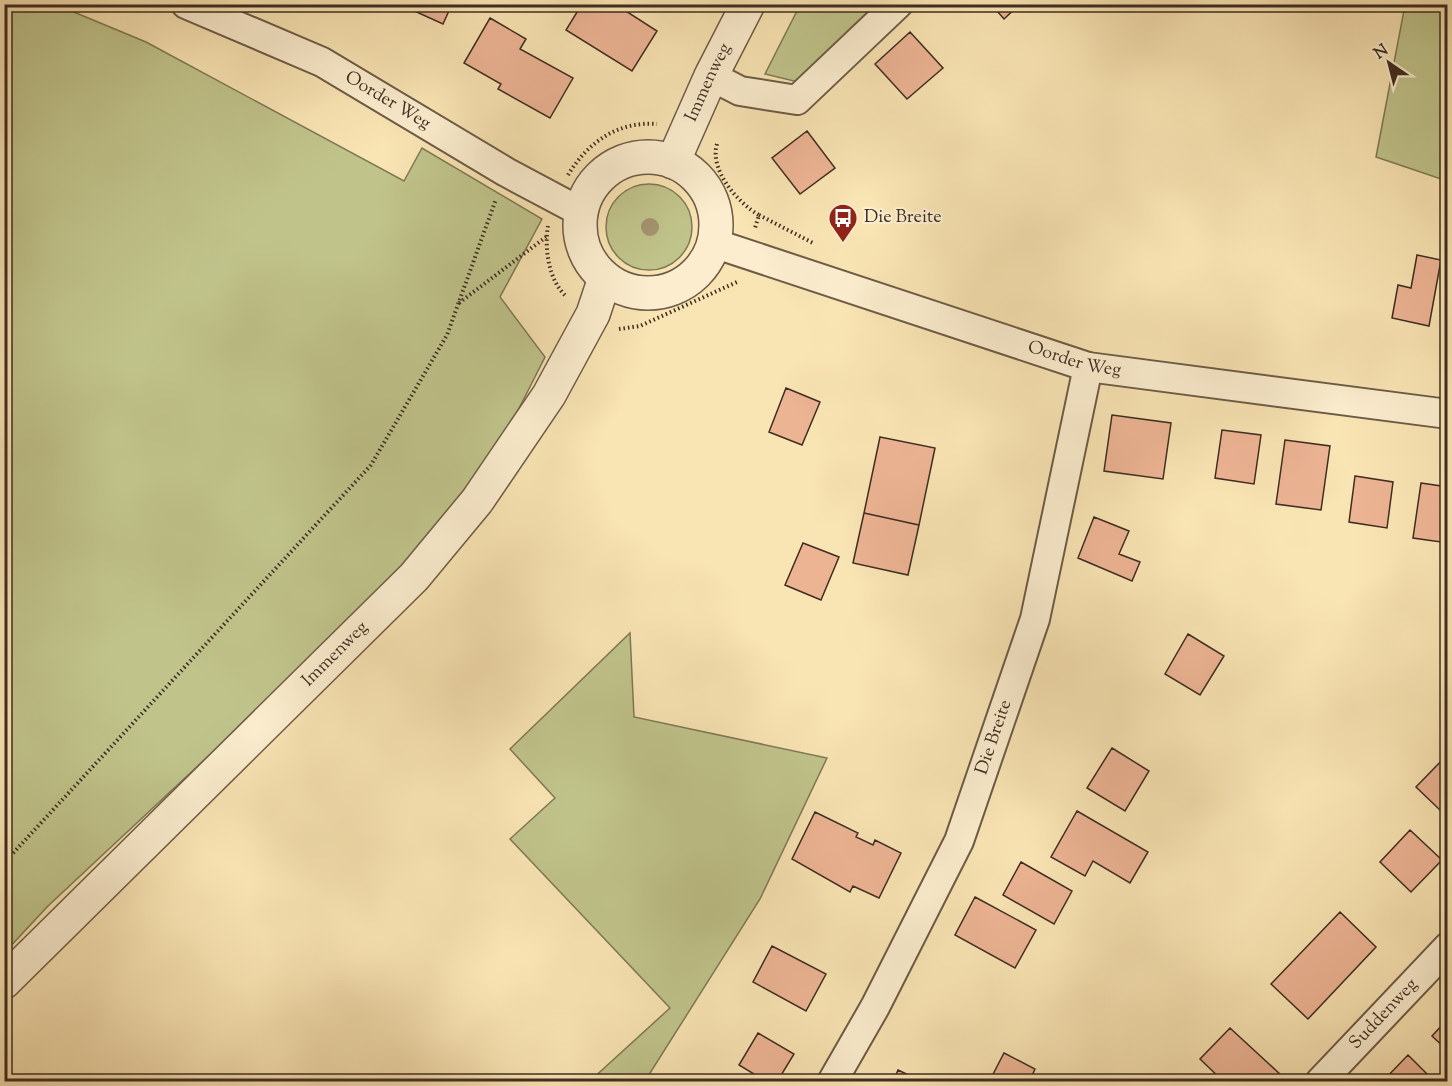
<svg xmlns="http://www.w3.org/2000/svg" width="1452" height="1086" viewBox="0 0 1452 1086" font-family="'Sorts Mill Goudy',serif">
<style>
.green{fill:#c0c48b;stroke:#7f7856;stroke-width:1.5}
.building{fill:#edb494;stroke:#3e2d21;stroke-width:1.5}
.lines{fill:none;stroke-linecap:round;stroke-linejoin:round}
.minor-casing{stroke:#6d5b46;stroke-width:32}
.tertiary-casing{stroke:#6d5b46;stroke-width:36}
.path{stroke:#3e2d21;stroke-width:4;stroke-dasharray:1.5 3;stroke-linecap:butt}
.minor{stroke:#fbedce;stroke-width:28}
.tertiary{stroke:#fbedce;stroke-width:33}
.tree{fill:#a49472}
.labels{text-anchor:middle;dominant-baseline:central;stroke-width:4.5;stroke-linejoin:round;paint-order:stroke}
.street-label{font-size:18px;fill:#3e2d21;stroke:#fbedce}
.poi-label{font-size:18px;fill:#3e2d21;stroke:#fbedce;text-anchor:start}
</style>
<rect width="100%" height="100%" fill="#f9e4b3"/>
<filter id="stains"><feTurbulence type="fractalNoise" baseFrequency=".00333" numOctaves="4"/><feColorMatrix values="0 0 0 0 .2 0 0 0 0 .09 0 0 0 0 .02 0 0 0 .5 -.17"/></filter>
<radialGradient id="worn" r=".72"><stop offset=".6" stop-color="#630" stop-opacity="0"/><stop offset="1" stop-color="#630" stop-opacity=".3"/></radialGradient>
<path class="green" d="M5 5H57L146 42 404 181 422 148 542 219 500 297 545 357 500 446 438 531 278 691 48 906 5 952Z
M800 5H879L798 82 765 74Z
M1405 5H1447V181L1376 157Z
M606 227a43 43 0 1 1 86 0a43 43 0 1 1-86 0Z
M630 633 634 717 827 758 760 899 645 1081H590L670 1008 510 839 555 798 510 749Z"/>
<path class="building" d="M399 4H452L443 24Z
M582 4H615L657 31 632 71 566 30Z
M991 4H1020L1004 19Z
M490 18 526 39 520 49 573 78 550 118 498 89 501 84 464 63Z
M910 32 943 68 907 99 875 64Z
M807 131 835 168 800 194 772 158Z
M1417 255 1441 260 1429 326 1392 318 1398 285 1411 288Z
M786 388 820 402 802 445 769 432Z
M1112 415 1171 423 1163 479 1104 471Z
M1222 430 1261 435 1254 484 1215 478Z
M880 437 935 448 919 525 864 513Z
M1285 440 1330 446 1321 510 1276 504Z
M1355 476 1393 482 1387 528 1349 522Z
M1421 483 1448 487V543L1413 538Z
M864 513 919 525 908 575 853 563Z
M1094 517 1129 531 1119 554 1140 562 1132 581 1078 558Z
M803 543 839 557 821 600 785 585Z
M1188 634 1224 656 1200 695 1165 674Z
M1112 748 1149 771 1125 811 1087 788Z
M1448 754V803L1441 811 1416 787Z
M1077 811 1148 852 1130 883 1093 861 1085 876 1051 857Z
M815 812 858 833 856 837 873 845 875 840 901 853 879 898 853 886 850 892 792 859Z
M1410 830 1442 860 1411 892 1380 862Z
M1021 862 1072 891 1054 924 1003 895Z
M975 897 1036 930 1015 968 955 935Z
M1340 912 1376 947 1308 1019 1271 984Z
M772 946 826 974 806 1011 753 982Z
M1448 1019V1051L1432 1036Z
M1230 1028 1281 1075 1275 1082H1224L1200 1059Z
M758 1033 794 1054 777 1082H767L739 1065Z
M1004 1053 1035 1069 1029 1082H989Z
M1408 1055 1435 1082H1382Z
M898 1070 923 1082H893Z"/>
<g class="lines">
<g class="minor-casing">
<g id="minor">
<path id="s1" d="M186 4 322 62 506 172 581 212"/>
<path d="M711 76 740 91 797 100 898 4"/>
<path id="s2" d="M713 243 1088 367 1448 414"/>
<path id="s3" d="M832 1082 875 1007 959 841 1035 619 1088 367"/>
<path id="s4" d="M1320 1082 1448 947"/>
</g>
</g>
<g class="tertiary-casing">
<g id="tertiary">
<circle cx="648" cy="225" r="68"/>
<path id="s5" d="M673 162 711 76 748 4"/>
<path id="s6" d="M4 982 414 577 477 501 549 395 593 314 605 278"/>
</g>
</g>
<path class="path" d="M717 144C709 170 738 203 759 215L755 228
M568 175C588 142 618 121 657 124
M759 215 813 243
M548 226C544 249 549 282 567 297
M459 303 546 237
M619 329 640 326 737 282
M4 863 371 465 447 335 496 199"/>
<use href="#minor" class="minor"/>
<use href="#tertiary" class="tertiary"/>
</g>
<circle class="tree" cx="650" cy="227" r="9"/>
<defs>
<g id="bus-pin" transform="scale(1.5)"><path d="M0 17L-7.5 6A9.5 9.5 0 1 1 7.5 6Z" fill="#8f2418" stroke="#fbedce"/><path d="M-5-6H5V4H4V6H2V4H-2V6H-4V4H-5ZM-3.5-4V0h7V-4ZM-3.5 1.2v1.5H-2V1.2ZM2 1.2v1.5H3.5V1.2Z" fill="#fff"/></g>
</defs>
<g fill-rule="evenodd">
<use href="#bus-pin" x="843" y="218"/>
</g>
<g class="labels">
<g class="street-label">
<text stroke="none"><textPath href="#s5" startOffset="87">Immenweg</textPath></text>
<text stroke="none"><textPath href="#s1" startOffset="224">Oorder Weg</textPath></text>
<text stroke="none"><textPath href="#s2" startOffset="380">Oorder Weg</textPath></text>
<text stroke="none"><textPath href="#s6" startOffset="466">Immenweg</textPath></text>
<text stroke="none"><textPath href="#s3" startOffset="382">Die Breite</textPath></text>
<text stroke="none"><textPath href="#s4" startOffset="93">Suddenweg</textPath></text>
</g>
<g class="poi-label">
<text x="864" y="218">Die Breite</text>
</g>
</g>
<rect width="1452" height="1086" fill="none" stroke="#f9e4b3" stroke-width="24"/>
<rect x="6" y="6" width="1440" height="1074" fill="none" stroke="#3e2d21" stroke-width="3"/>
<rect x="12" y="12" width="1428" height="1062" fill="none" stroke="#3e2d21" stroke-width="1.5"/>
<g transform="translate(1389 63) rotate(325)" stroke="#fbedce" stroke-width="4.5" paint-order="stroke">
<path d="M0-4.5L10 22L0 15L-10 22Z" fill="#3e2d21"/>
<text y="-9" font-size="16" font-weight="bold" text-anchor="middle" fill="#3e2d21">N</text>
</g>
<rect width="100%" height="100%" filter="url(#stains)"/>
<rect width="100%" height="100%" fill="url(#worn)"/>
</svg>
